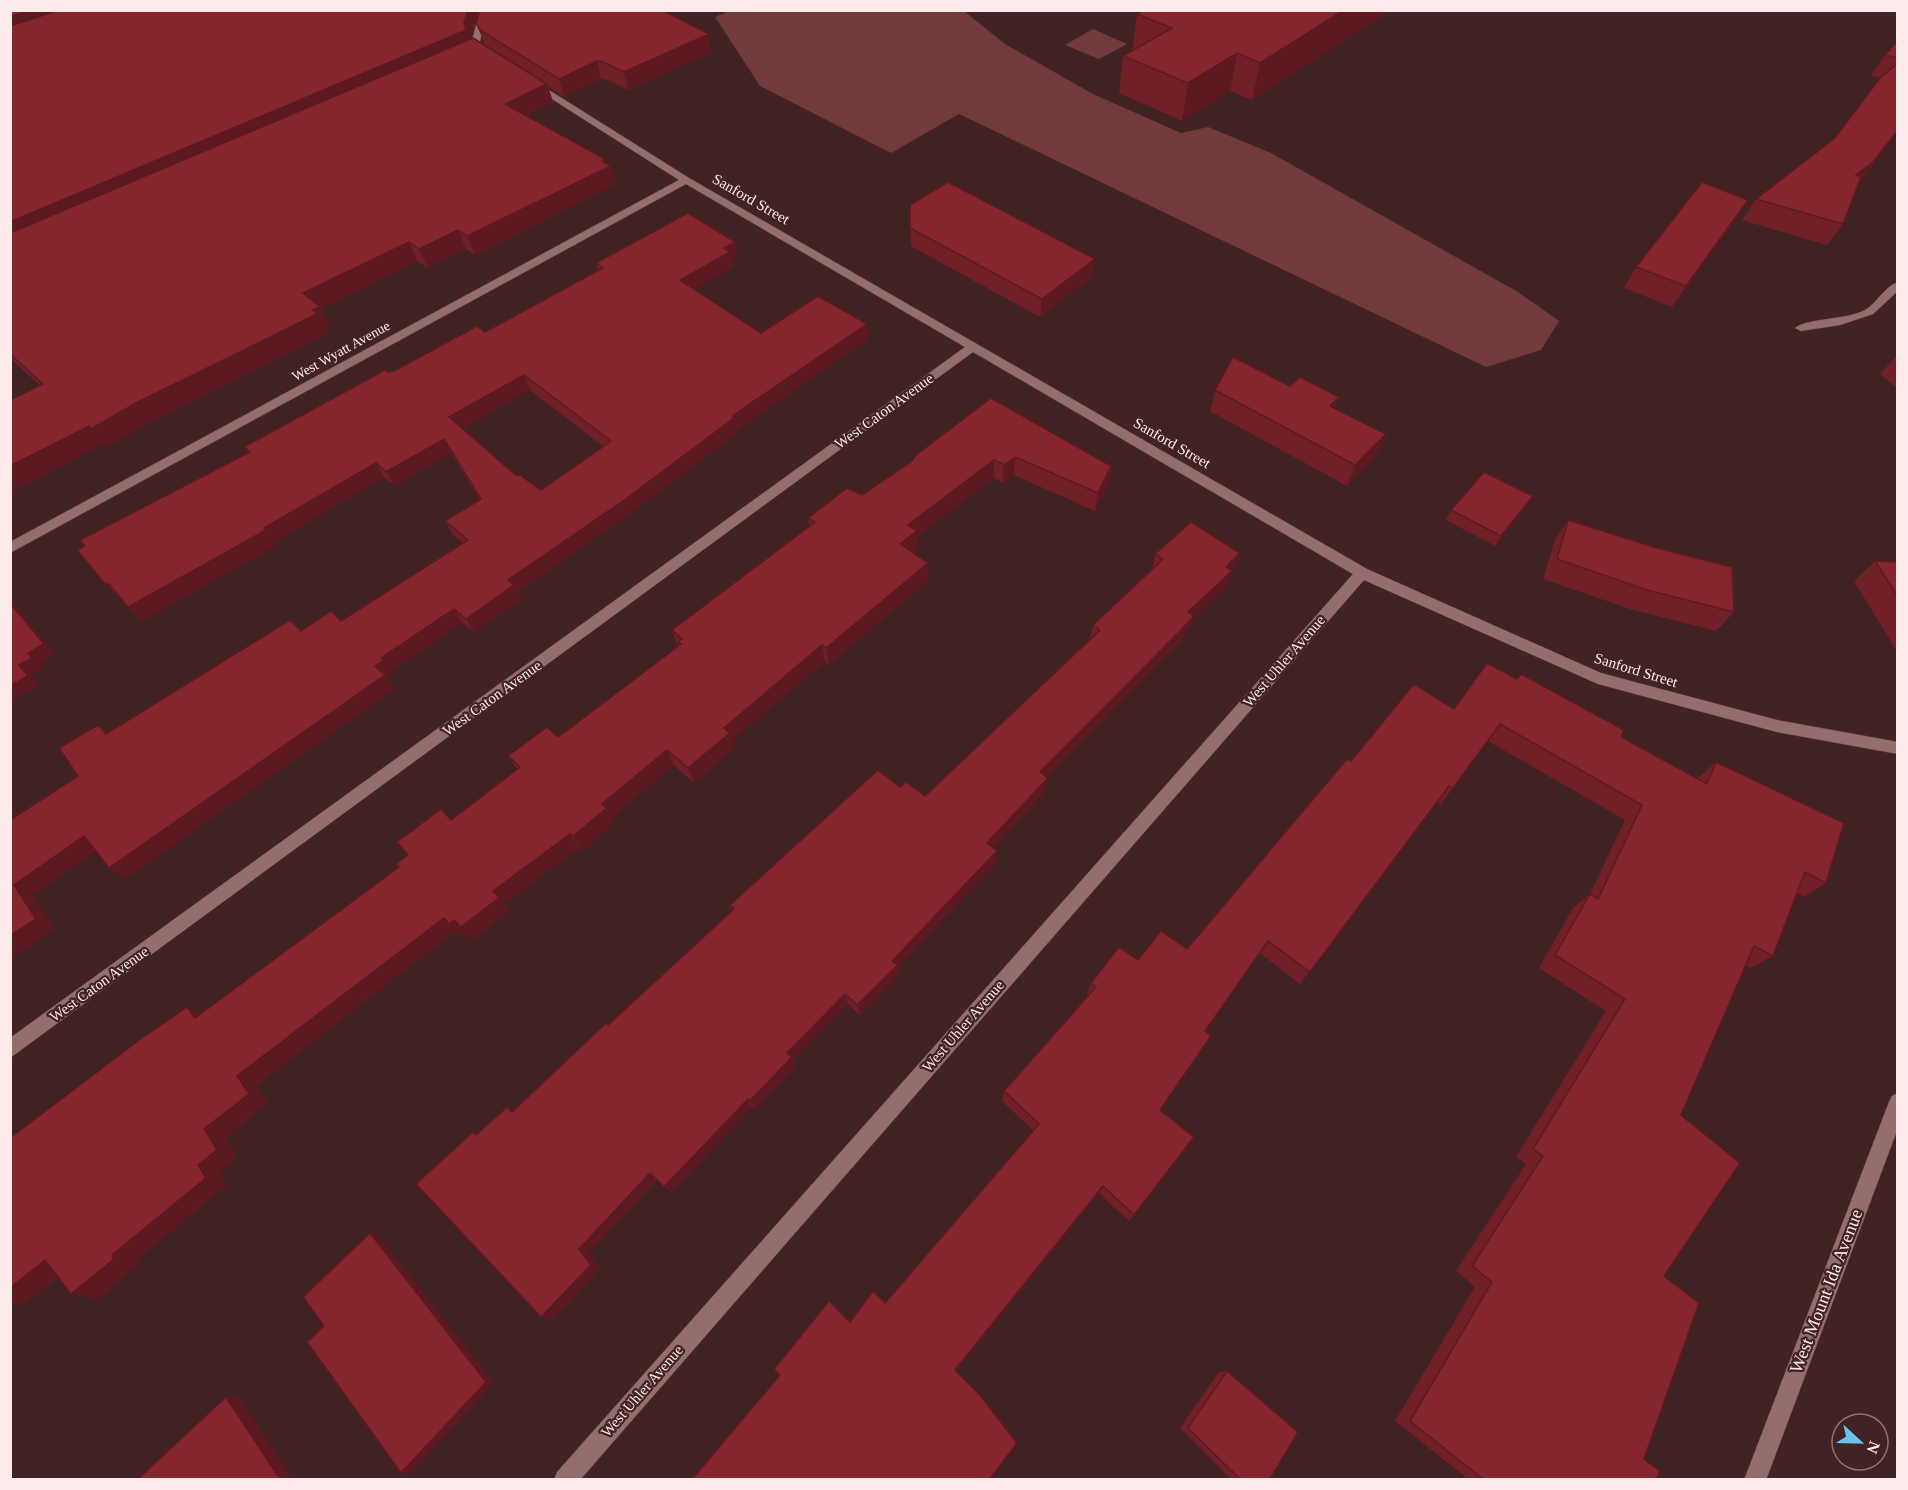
<svg xmlns="http://www.w3.org/2000/svg" width="1908" height="1490" viewBox="0 0 1908 1490" font-family="'Times New Roman',serif">
<style>
.green{fill:#723a3b}
.lines{fill:none;stroke-linecap:round;stroke-linejoin:round}
.minor-casing{stroke:#5b4142;stroke-width:1}
.minor{fill:#946e6d;fill-rule:evenodd}
.wall{fill:#722028;fill-rule:evenodd}
.shaded-wall{fill:#5d1a20}
.building{fill:#85252e;stroke:#5d1a20;stroke-width:1.5;fill-rule:evenodd}
.labels{text-anchor:middle;dominant-baseline:central;stroke-width:4.5;stroke-linejoin:round;paint-order:stroke}
.far-street-label{font-size:14px;fill:#fdebeb;stroke:#422323}
.street-label{font-size:15px;fill:#fdebeb;stroke:#422323}
.near-street-label{font-size:18px;fill:#fdebeb;stroke:#422323}
</style>
<rect width="100%" height="100%" fill="#422323"/>
<path class="green" d="M729 11H964L1005 44 1093 94 1181 133 1208 127 1271 153 1518 292 1559 321 1541 350 1486 367 959 114 891 153 760 86 715 17Z
M1093 29 1127 44 1099 59 1065 45Z"/>
<g class="lines">
<g class="minor-casing">
<path id="minor" d="M480 10H488L480 41 484 50 480 53 477 52 472 41Z
M533 80 689 178 1367 569 1601 673 1777 720 1898 742V754L1777 732 1598 684 1364 580 580 1480H554L557 1472 1353 574 973 352 10 1058V1038L965 347 686 184 10 553V542L679 180 530 85 529 83Z
M1898 282V291L1873 314 1840 325 1801 331 1795 328C1807 318 1847 320 1865 310 1877 303 1884 287 1898 282Z
M1898 1093V1128L1766 1480H1744L1889 1102 1892 1096Z"/>
</g>
<use href="#minor" class="minor"/>
</g>
<path class="wall" d="M10 10H479L470 39 485 45 476 23 480 10H672L666 13 712 52 628 90 608 80 601 79 564 97 548 86 553 102 525 116 611 166 616 184 475 255 466 249 428 268 417 261 321 308 330 325 325 328 328 333 153 421 107 447 10 358Z
M1137 14 1384 15 1252 100 1230 91 1182 121 1119 93 1123 56 1132 51Z
M1898 40V131L1861 179 1843 224 1827 245 1742 220 1756 199 1835 138 1880 78 1871 75 1885 55Z
M1735 221 1672 307 1624 288 1636 267Z
M910 228 1093 276 1040 317 911 246Z
M738 257 732 260 733 267 694 289 761 333 867 324 868 339 737 430 738 433 628 515 518 592 522 599 474 632 462 623 392 671 393 673 387 678 395 689 125 879 109 868 96 851 32 896 54 929 10 959V820L78 776 98 725 108 733 301 631 341 621 463 543 453 535 445 521 480 500 451 453 395 486 384 477 275 542 277 545 142 621 120 598H119L105 584 248 453 244 447 387 372 394 371 485 332 598 271 596 263ZM530 390 604 447 541 490 517 476 462 429Z
M1898 354V389L1880 374Z
M1215 390 1335 408 1386 434 1377 455 1347 486 1210 411Z
M991 398 1111 466 1109 484 1095 511 1014 475 1003 483 994 478 917 537 918 548 913 552 928 563 929 580 829 665 825 662 732 740 735 748 694 783 674 765 612 817 615 823 582 851 579 848 504 904 510 911 473 940 466 933 461 937 456 931 256 1086 268 1103 225 1138 237 1158 219 1173 227 1185 136 1260 139 1264 98 1299 58 1277 23 1305 10 1303V1138L187 1007 201 1014 399 867 408 855 451 820 517 769 508 756 558 737 569 729 678 647 672 630 809 526 808 518 862 495 911 462Z
M1533 496 1526 506 1495 546 1446 520 1451 510Z
M1568 520 1734 612 1716 631 1630 609 1543 579 1555 540Z
M1155 554 1235 568 1232 571 1227 586 1193 618 1189 630 1180 642 1046 777V791L993 848 996 863 898 967 899 975 860 1015 848 1004 793 1060 796 1066 755 1109 752 1107 671 1193 657 1180 588 1253 600 1269 552 1320 477 1134 513 1111 608 1025 732 911 730 905 900 787 925 796 1090 639 1093 625 1152 569Z
M1875 561 1898 562V653L1854 581Z
M1454 709 1621 737 1697 779 1716 762 1826 883 1804 897 1797 893 1773 956 1751 968 1746 965 1681 1115 1644 1459 1656 1479H1468L1395 1421 1475 1287 1456 1271 1526 1164 1516 1157 1606 1011 1539 968 1573 908 1590 894 1625 820 1488 741 1441 804 1437 801 1300 984 1260 953 1205 1032 1211 1036 1160 1110 1134 1215 1129 1221 1099 1193 956 1371 850 1322 885 1303 1034 1131 1002 1101 1004 1091 1088 996 1087 995 1091 983 1138 960 1187 949 1351 761Z
M1227 1371 1270 1479H1231L1180 1428 1218 1373Z"/>
<path class="shaded-wall" d="M30 10H93L10 38V17Z
M468 10H479L470 40 10 246V222L464 23Z
M1344 10H1386L1384 15 1252 100 1260 63Z
M709 34 712 52 628 90 624 72Z
M1237 53 1230 91 1182 121 1188 83Z
M597 61 601 79 564 97 559 79Z
M547 84 553 102 511 122 505 104Z
M1898 130V131L1857 183 1856 175Z
M605 159 607 168 611 166 616 184 475 255 467 236Z
M1748 200 1735 221 1672 307 1686 286Z
M458 230 466 249 428 268 419 249Z
M409 242 417 261 321 308 330 325 325 328 328 333 153 421 107 447 91 429 303 293Z
M735 242 738 257 732 260 733 267 684 295 680 280 724 248Z
M1095 259 1093 276 1040 317 1042 299Z
M867 324 868 339 737 430 738 433 628 515 518 592 522 599 474 632 466 619 508 580 732 416Z
M524 375 530 390 456 432 449 417Z
M1339 397 1331 418 1330 406Z
M89 426 104 444 10 493V466Z
M1386 434 1377 455 1347 486 1355 465Z
M444 439 451 453 395 486 386 472Z
M1015 457 1014 475 1003 483 1004 465Z
M994 460V478L917 537 918 548 901 562 900 544 908 525Z
M376 463 384 477 275 542 277 545 142 621 128 607Z
M1111 466 1109 484 1095 511 1098 493Z
M1533 496 1526 506 1495 546 1501 536Z
M1240 553 1235 568 1229 574 1232 571 1227 586 1193 618 1189 630 1180 642 1038 785 1040 772 1188 612 1226 567Z
M928 563 929 580 829 665 826 648Z
M108 583 121 597 119 598 105 584Z
M10 598 55 654 40 663 44 667 31 674 40 685 10 702V686L19 665 28 653 10 603Z
M454 609 462 623 392 671 393 673 387 678 395 689 125 879 109 868 375 666 381 658Z
M822 645 825 662 732 740 735 748 694 783 688 768 724 728Z
M98 725 113 737 106 734Z
M667 750 674 765 612 817 615 823 582 851 573 836 602 804Z
M1048 778 1046 791 986 855 987 843Z
M570 834 579 848 504 904 510 911 473 940 466 933 461 937 456 931 256 1086 268 1103 225 1138 237 1158 219 1173 227 1185 136 1260 139 1264 98 1299 71 1294 112 1255 198 1165 204 1129 237 1076 444 918 493 891Z
M84 836 101 848 32 896 54 929 10 959V936L14 885Z
M997 851 996 863 898 967 899 975 860 1015 857 1005 892 961Z
M1268 941 1260 953 1198 1042 1205 1031Z
M845 994 848 1004 793 1060 796 1066 755 1109 750 1101 787 1053Z
M187 1007 207 1018H195Z
M748 1099 752 1107 671 1193 664 1187Z
M650 1173 657 1179 588 1253 600 1269 552 1320 541 1317 579 1249Z
M1103 1186 1099 1193 955 1372V1370Z
M370 1233 380 1237 494 1383 412 1472 401 1473Z
M45 1260 72 1265 23 1305 10 1303V1288Z
M226 1397H240L293 1479H280Z"/>
<path class="building" d="M10 10H30L10 17Z
M59 10H468L464 23 466 30 10 222V26Z
M480 10H662L709 34 624 72 603 62 597 61 559 79 480 30 476 23Z
M1144 10H1344L1260 63 1237 53 1188 83 1123 56 1172 28 1137 14Z
M473 38 547 84 505 104 605 159 602 161 611 166 467 236 458 230 419 249 409 242 303 293 320 307 312 310 317 314 138 402 91 429 89 426 10 466V400L43 384 10 354V233Z
M1898 40V58L1885 55Z
M1898 63V130L1873 162 1856 175 1861 177 1843 224 1756 199 1835 138 1880 78Z
M948 182 1095 259 1042 299 910 228V205Z
M1702 182 1748 200 1686 286 1636 267Z
M688 213 735 242 724 248 730 252 680 280 761 333 818 296 867 324 732 416 734 418 623 501 508 580 514 585 466 619 454 609 381 658 384 660 375 666 385 675 109 868 84 836 14 885 36 919 10 936V820L78 776 59 748 98 725 106 734 290 620 301 631 331 611 341 621 468 540 445 521 481 499 444 439 386 472 376 463 264 528 266 530 128 607 108 583 105 584 77 550 85 546 80 540 250 452 244 447 385 370 387 372 394 371 477 326 485 332 603 268 596 263ZM524 375 611 441 541 490 520 475 517 476 449 417Z
M1233 357 1290 386 1300 377 1339 397 1330 406 1386 434 1355 465 1215 390Z
M991 398 1111 466 1098 493 1015 457 1004 465 994 460 908 525 917 531 900 544 928 563 826 648 822 645 724 728 730 733 688 768 667 750 602 804 607 808 573 836 570 834 493 891 499 898 461 927 454 920 449 924 444 918 237 1076 249 1094 204 1129 217 1150 198 1165 206 1178 112 1255 114 1259 71 1294 45 1260 10 1288V1138L142 1038 187 1007 195 1018 399 867 396 864 408 855 397 842 441 809 451 820 520 767 508 756 547 727 558 737 569 729 681 644 678 642 682 639 672 630 815 522 808 518 847 488 862 495 911 462 916 455Z
M1484 472 1533 496 1501 536 1451 510Z
M1568 520 1657 548 1732 567 1734 612 1647 590 1557 559Z
M1191 522 1240 553 1226 567 1232 571 1188 612 1194 616 1184 627 1040 772 1048 778 987 843 997 851 892 961 898 965 857 1005 845 994 787 1053 792 1057 750 1101 748 1099 664 1187 650 1173 579 1249 591 1265 541 1317 416 1184 473 1132 476 1135 507 1107 512 1112 606 1023 608 1025 734 909 730 905 878 770 900 787 906 782 925 796 1100 630 1093 625 1163 559 1155 554Z
M1875 561 1898 562V597Z
M10 603 44 644 28 653 32 658 19 665 28 676 10 686Z
M1487 663 1517 679 1521 674 1624 730 1621 737 1707 784 1716 762 1844 823 1826 883 1805 872 1773 956 1754 946 1681 1115 1740 1163 1664 1276 1699 1303 1644 1459 1660 1471 1656 1479H1483L1410 1421 1492 1282 1472 1266 1543 1156 1533 1149 1625 999 1555 955 1590 894 1598 899 1642 805 1500 724 1453 788 1449 786 1310 972 1268 941 1205 1031 1211 1036 1160 1110 1194 1137 1134 1215 1103 1186 955 1370 980 1395 1017 1443 990 1479H692L780 1375 774 1369 829 1301 850 1322 873 1291 885 1303 1039 1124 1004 1091 1096 987 1091 983 1119 947 1138 960 1161 931 1187 949 1347 759 1351 761 1414 684 1454 709Z
M370 1233 486 1382 401 1473 307 1342 324 1326 303 1297Z
M1227 1371 1298 1432 1270 1479H1240L1188 1428Z
M226 1397 280 1479H138Z"/>
<g class="labels">
<g class="far-street-label">
<text transform="translate(341 351) rotate(-29)">West Wyatt Avenue</text>
</g>
<g class="street-label">
<text transform="translate(751 199) rotate(30)">Sanford Street</text>
<text transform="translate(884 411) rotate(-36)">West Caton Avenue</text>
<text transform="translate(1172 443) rotate(30)">Sanford Street</text>
<text transform="translate(1284 661) rotate(-49)">West Uhler Avenue</text>
<text transform="translate(1636 670) rotate(17)">Sanford Street</text>
<text transform="translate(492 698) rotate(-36)">West Caton Avenue</text>
<text transform="translate(99 984) rotate(-36)">West Caton Avenue</text>
<text transform="translate(963 1026) rotate(-49)">West Uhler Avenue</text>
<text transform="translate(642 1391) rotate(-49)">West Uhler Avenue</text>
</g>
<g class="near-street-label">
<text transform="translate(1826 1291) rotate(-69)">West Mount Ida Avenue</text>
</g>
</g>
<rect width="1908" height="1490" fill="none" stroke="#fdebeb" stroke-width="24"/>
<g transform="translate(1860 1442) rotate(112)"><circle r="28" fill="#422323" stroke="#8d7373" stroke-width="1.5"/>
<path d="M0-4.5L10 22L0 15L-10 22Z" fill="#66c4ef"/>
<text y="-9" font-size="16" font-weight="bold" text-anchor="middle" fill="#fdebeb">N</text>
</g>
</svg>
